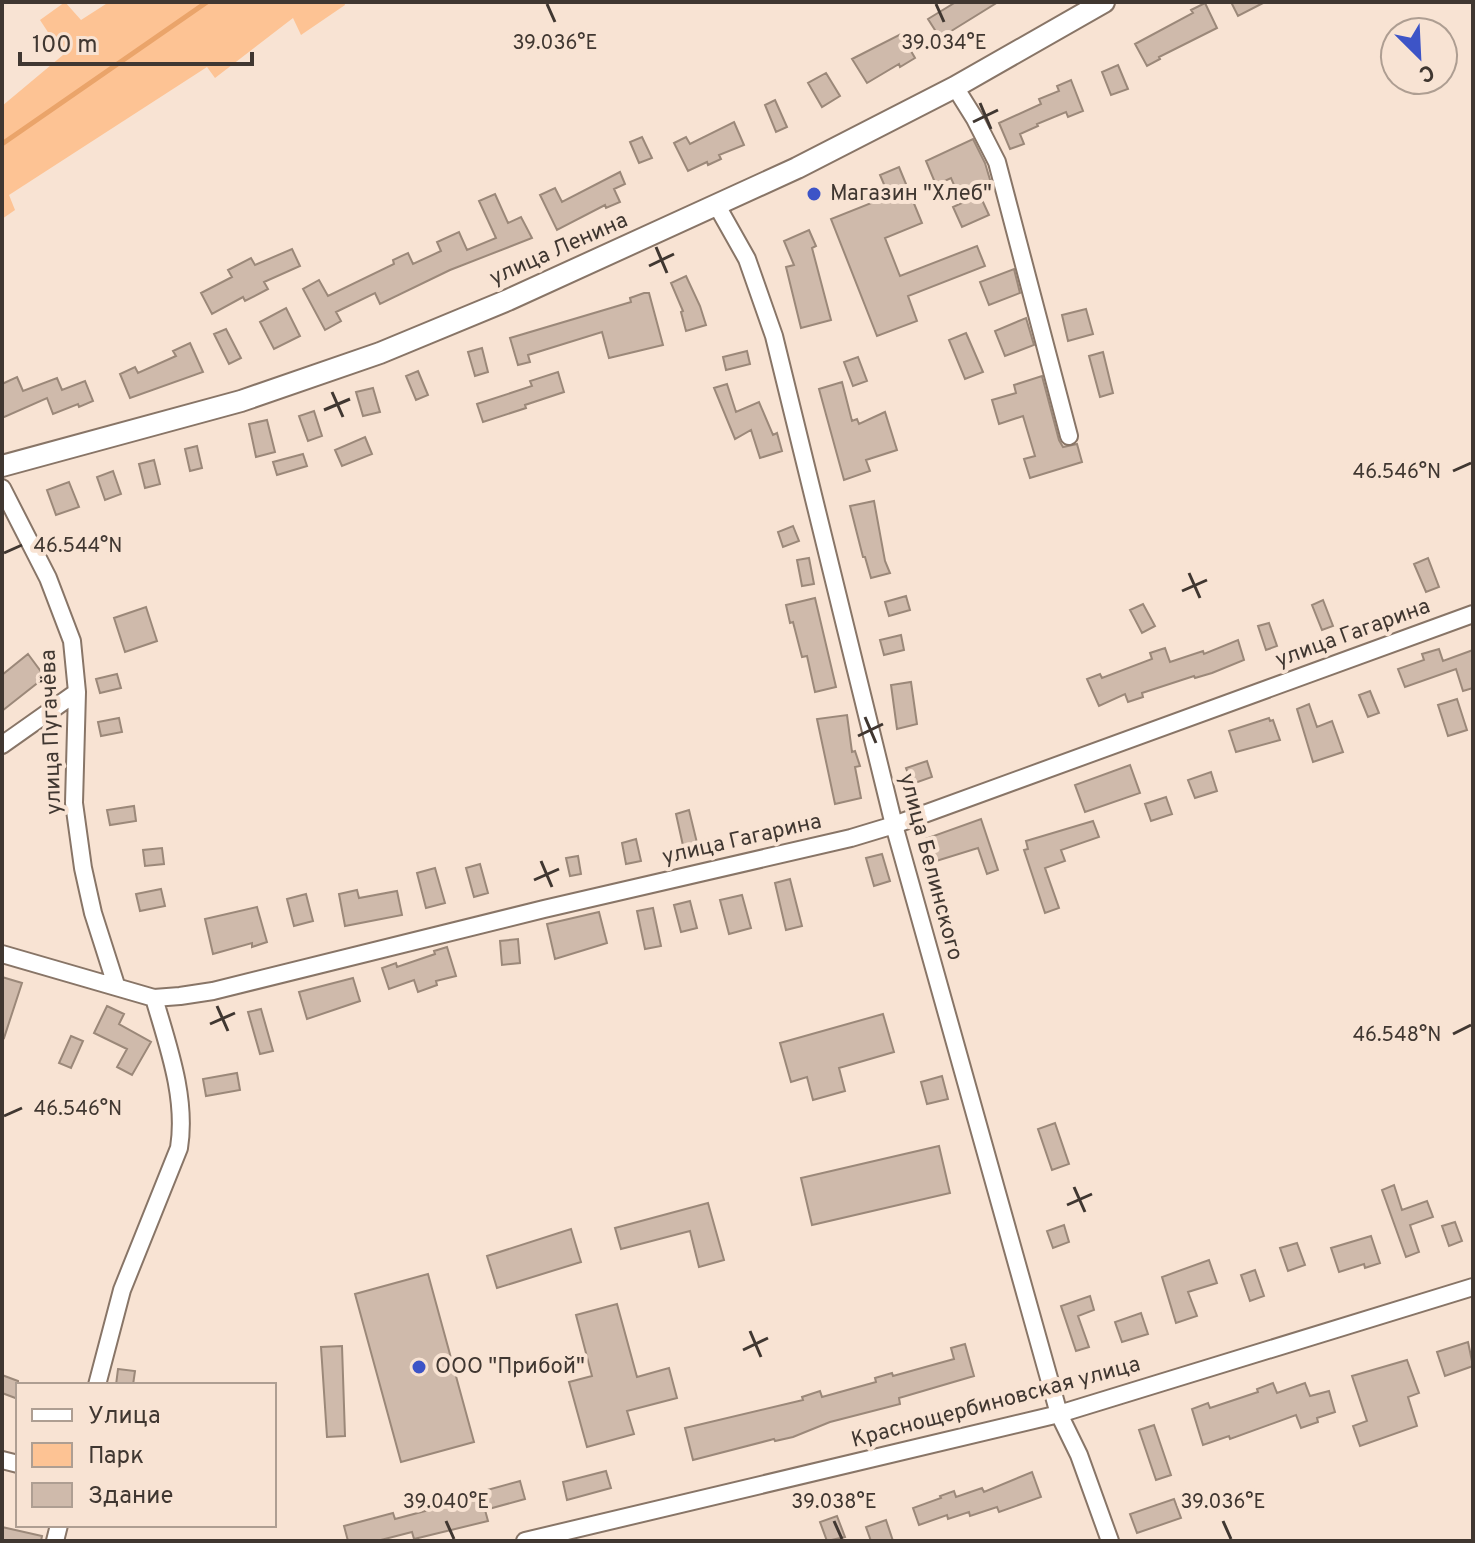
<svg xmlns="http://www.w3.org/2000/svg" width="1475" height="1543" viewBox="0 0 1475 1543" font-family="Overpass,sans-serif">
<style>
.green{fill:#fdc394}
.lines{fill:none;stroke-linecap:round;stroke-linejoin:round}
.stream{stroke:#eaa46a;stroke-width:5}
.building{fill:#cfbaab;stroke:#9b8879;stroke-width:2}
.minor-casing{stroke:#887567;stroke-width:20}
.major-casing{stroke:#887567;stroke-width:24}
.minor{stroke:#fff;stroke-width:16}
.major{stroke:#fff;stroke-width:20}
.ticks{fill:none;stroke:#403731;stroke-width:3}
.poi-dot{fill:#3d54c7;stroke:#f8e3d3;stroke-width:3}
.labels{text-anchor:middle;dominant-baseline:central;stroke-width:8;stroke-linejoin:round;paint-order:stroke}
.poi-label{font-size:22px;fill:#403731;stroke:#f8e3d3;text-anchor:start}
.street-label{font-size:22px;fill:#403731;stroke:#f8e3d3}
.ticks-label{font-size:20px;text-anchor:middle;fill:#403731;stroke:#f8e3d3;stroke-width:8;stroke-linejoin:round;paint-order:stroke}
</style>
<rect width="100%" height="100%" fill="#f8e3d3"/>
<path class="green" d="M65 2 81 20 109 2H344L345 5 301 35 293 18 215 78 207 67 9 195 15 210 2 219V106L63 55 40 20Z"/>
<g class="lines">
<path class="stream" d="M2 144 207 2"/>
</g>
<path class="building" d="M956 2H998L940 38 928 19Z
M1231 2H1265L1238 16Z
M1205 3 1217 28 1159 57 1160 59 1147 66 1135 44 1193 13 1191 10Z
M901 34 915 58 900 67 899 64 867 83 852 59Z
M1118 65 1128 89 1111 95 1102 72Z
M826 73 840 96 822 107 808 83Z
M1071 80 1083 111 1068 117 1066 112 1037 124 1038 126 1020 134 1024 144 1010 149 999 123 1041 104 1039 99 1059 91 1057 86Z
M775 100 787 127 776 132 765 105Z
M734 122 744 145 719 155 721 159 708 165 707 162 688 171 674 143 686 137 690 144Z
M642 137 652 158 639 163 630 142Z
M973 139 985 163 991 183 977 189 989 215 962 227 953 207 962 203 951 178 936 185 926 161Z
M899 167 922 223 885 238 900 276 977 246 985 266 908 296 917 321 877 336 831 219 889 196 880 175Z
M620 172 625 184 614 189 620 202 606 208 605 205 557 230 540 195 555 188 562 202Z
M495 194 508 223 521 217 532 238 450 270 380 304 375 293 336 312 341 321 325 330 303 289 319 280 328 296 394 264 393 260 408 253 413 264 441 251 437 242 459 232 467 250 496 238 479 201Z
M809 230 816 246 812 248 831 320 801 328 786 267 794 265 784 241Z
M292 249 300 266 264 282 268 289 245 301 243 297 212 314 201 293 232 277 228 270 251 258 255 265Z
M1014 269 1020 293 989 305 980 282Z
M686 276 700 306 706 325 686 331 681 312 683 311 671 283Z
M644 293H649L663 345 609 358 602 332 528 355 530 362 518 365 510 338 631 302 630 298Z
M286 308 300 336 274 349 260 322Z
M1086 309 1093 334 1068 341 1062 315Z
M1026 318 1034 345 1005 356 995 331Z
M226 329 241 358 229 364 214 334Z
M966 333 983 372 965 379 949 340Z
M190 343 203 372 130 398 120 374 135 367 138 373 176 356 173 351Z
M482 348 488 372 475 376 468 352Z
M747 351 750 364 726 370 723 357Z
M1103 352 1113 393 1100 397 1089 356Z
M858 357 867 381 853 386 844 362Z
M418 371 428 395 416 400 406 376Z
M558 372 564 392 525 405 526 408 483 422 477 404 532 386 530 381Z
M1042 376 1059 440 1063 447 1077 444 1082 462 1030 478 1024 459 1035 456 1023 416 999 424 992 400 1016 393 1014 385Z
M17 377 23 391 57 378 62 390 85 381 93 401 79 407 78 404 53 414 47 398 2 418V384Z
M842 382 852 421 857 419 859 424 885 412 897 450 866 460 870 471 844 480 819 389Z
M727 384 736 412 759 402 773 435 777 433 782 451 760 458 751 430 735 439 714 388Z
M373 388 380 412 363 416 356 392Z
M314 411 322 436 308 441 299 416Z
M267 420 275 452 256 457 249 424Z
M365 437 372 454 342 466 335 450Z
M197 446 202 468 190 471 185 449Z
M303 454 307 466 277 475 273 462Z
M154 460 160 484 145 488 139 464Z
M113 471 121 494 105 500 97 477Z
M69 482 79 507 56 515 47 490Z
M874 501 885 561 890 573 871 578 865 557H863L850 506Z
M793 526 799 541 783 547 778 532Z
M809 558 814 584 802 586 797 560Z
M1428 558 1439 587 1426 592 1414 564Z
M906 596 910 610 889 616 885 602Z
M815 598 836 687 815 692 807 656 802 657 793 622 790 623 786 605Z
M1323 600 1333 626 1322 630 1312 605Z
M1143 604 1155 626 1142 633 1130 610Z
M146 607 157 641 125 652 114 618Z
M1269 623 1277 646 1266 650 1258 626Z
M901 635 904 650 884 655 880 640Z
M1238 640 1244 660 1212 673 1195 678 1194 676 1142 693 1143 697 1128 702 1125 694 1099 706 1087 679 1100 674 1102 678 1152 659 1150 653 1165 648 1170 662 1203 651 1204 654Z
M1439 649 1443 661 1473 650V688L1463 691 1456 669 1405 687 1398 669 1424 660 1422 654Z
M28 654 45 677 2 711V675Z
M117 674 121 688 100 693 96 679Z
M911 682 917 724 897 729 891 685Z
M1370 691 1379 713 1368 717 1359 695Z
M1457 699 1467 730 1448 736 1438 705Z
M1309 704 1317 727 1332 721 1343 752 1313 762 1297 709Z
M847 715 852 752 855 751 860 766 855 767 861 798 835 804 817 719Z
M119 718 122 732 101 736 98 722Z
M1269 718 1270 721 1273 720 1280 740 1236 752 1229 731Z
M927 761 932 777 912 784 906 768Z
M1130 765 1140 793 1085 812 1075 785Z
M1211 772 1217 791 1195 798 1188 780Z
M1166 797 1172 814 1151 821 1145 804Z
M134 806 136 821 110 825 107 810Z
M689 810 698 847 684 850 676 814Z
M981 819 998 870 987 874 978 848 933 862 925 839Z
M1093 821 1099 837 1061 850 1065 861 1045 868 1059 908 1045 913 1024 850 1028 849 1026 841Z
M636 839 641 861 626 864 622 843Z
M162 848 164 864 145 866 143 850Z
M882 854 890 881 874 886 866 858Z
M578 856 581 874 570 876 566 858Z
M480 864 488 893 474 897 466 868Z
M435 868 445 903 426 908 417 873Z
M790 879 802 926 786 930 775 883Z
M161 889 165 906 140 911 136 894Z
M357 890 359 898 397 891 402 915 345 926 339 894Z
M306 894 313 921 294 926 287 899Z
M742 895 751 928 729 934 720 900Z
M690 901 697 928 681 932 674 905Z
M257 907 267 942 252 947V943L213 954 205 919Z
M653 908 661 946 645 949 637 911Z
M599 912 607 943 555 959 547 924Z
M518 939 520 963 502 965 500 941Z
M447 947 456 976 436 981 437 985 418 992 414 980 389 989 382 968 396 963 397 967 435 954 434 951Z
M2 977 22 983 4 1038 2 1037Z
M353 978 360 1001 307 1019 299 992Z
M107 1006 124 1014 119 1024 151 1042 132 1075 117 1067 127 1049 94 1033Z
M261 1009 273 1051 260 1054 248 1012Z
M883 1014 894 1052 839 1068 845 1091 813 1100 807 1077 791 1082 780 1043Z
M71 1036 83 1041 71 1068 59 1063Z
M237 1073 240 1090 206 1096 203 1079Z
M942 1076 948 1099 927 1104 921 1082Z
M1055 1123 1069 1164 1052 1170 1038 1129Z
M939 1146 950 1193 812 1225 801 1178Z
M1394 1185 1402 1210 1427 1201 1433 1217 1410 1225 1419 1252 1406 1257 1382 1190Z
M708 1203 724 1260 699 1267 690 1231 621 1249 615 1228Z
M1455 1222 1462 1241 1449 1246 1442 1226Z
M1064 1225 1069 1242 1053 1248 1047 1231Z
M571 1229 581 1262 497 1288 487 1256Z
M1371 1236 1380 1263 1365 1268 1364 1264 1339 1272 1331 1248Z
M1297 1243 1305 1265 1288 1271 1280 1248Z
M1209 1260 1217 1283 1188 1292 1197 1316 1176 1323 1162 1277Z
M1255 1270 1264 1296 1250 1301 1241 1275Z
M428 1274 474 1442 401 1462 355 1294Z
M1090 1296 1094 1310 1078 1316 1089 1347 1076 1351 1061 1306Z
M617 1304 637 1377 669 1368 677 1398 627 1411 634 1434 587 1447 569 1382 592 1376 576 1315Z
M1141 1313 1148 1334 1122 1342 1115 1322Z
M1468 1342 1473 1366 1445 1376 1437 1352Z
M965 1344 974 1376 899 1398 900 1404 830 1422 793 1437 775 1441 774 1439 693 1460 685 1428 803 1400 802 1397 820 1391 822 1397 876 1382 875 1378 892 1373 893 1376 954 1359 951 1348Z
M342 1346 345 1436 327 1437 321 1347Z
M1407 1360 1419 1393 1408 1397 1417 1426 1360 1446 1353 1426 1367 1421 1352 1376Z
M118 1369 135 1371 133 1385H116Z
M2 1375 18 1381V1399L2 1393Z
M1273 1383 1277 1393 1305 1383 1310 1396 1329 1391 1335 1412 1317 1418 1318 1422 1301 1428 1296 1415 1230 1439 1229 1436 1203 1445 1192 1409 1208 1403 1210 1408 1258 1392 1257 1389Z
M1154 1425 1171 1475 1156 1480 1139 1430Z
M606 1471 611 1488 567 1500 563 1482Z
M1032 1472 1041 1497 999 1512 997 1507 970 1516 969 1512 948 1519 947 1515 919 1525 913 1508 941 1498 940 1496 954 1491 956 1497 982 1488 984 1492Z
M520 1481 525 1499 485 1510 488 1521 414 1539 412 1532 377 1541H348L344 1526 393 1513 395 1519 459 1502 458 1498Z
M1174 1499 1181 1518 1137 1533 1130 1514Z
M837 1516 845 1537 827 1541 820 1522Z
M886 1520 893 1541H871L866 1527Z
M2 1527 42 1536 41 1541H2Z"/>
<g class="lines">
<g class="minor-casing">
<path id="minor" d="M955 87 975 119 997 162 1069 436
M716 204 747 259 774 336 894 825 1059 1414 1079 1455 1110 1541
M2 488 48 578 72 641 77 692 74 803 83 868 93 913 116 985
M2 745 77 692
M2 954 154 998 180 996 213 991 544 909 851 838 894 825 1473 614
M97 1385 122 1290 179 1148C187 1098 168 1046 154 998
M2 1460 18 1464
M55 1541 59 1525
M525 1541 1059 1414 1473 1287"/>
</g>
<g class="major-casing">
<path id="major" d="M2 466 241 401 380 353 508 300 797 168 955 87 1104 2"/>
</g>
<use href="#minor" class="minor"/>
<use href="#major" class="major"/>
</g>
<path class="ticks" d="M547 4 555 22M936 4 944 22M980 103 991 129M973 122 998 110M656 247 667 273M649 266 674 254M332 392 343 417M324 410 350 399M1453 471 1471 463M4 553 22 545M1189 573 1200 598M1182 591 1207 580M865 717 876 743M858 736 883 724M541 861 552 887M534 880 559 869M217 1006 228 1031M210 1024 235 1013M1453 1034 1471 1025M4 1116 22 1108M1074 1187 1085 1212M1067 1205 1092 1194M750 1331 761 1357M743 1350 768 1338M446 1521 454 1539M834 1521 842 1539M1223 1521 1231 1539"/>
<g class="poi-dot">
<circle cx="814" cy="194" r="8"/>
<circle cx="419" cy="1367" r="8"/>
</g>
<g class="labels">
<g class="poi-label">
<text x="830" y="194">Магазин "Хлеб"</text>
<text x="435" y="1367">ООО "Прибой"</text>
</g>
<g class="street-label">
<text transform="translate(559 250) rotate(-24)">улица Ленина</text>
<text transform="translate(1353 634) rotate(-20)">улица Гагарина</text>
<text transform="translate(52 732) rotate(-92)">улица Пугачёва</text>
<text transform="translate(742 840) rotate(-13)">улица Гагарина</text>
<text transform="translate(930 867) rotate(75)">улица Белинского</text>
<text transform="translate(996 1403) rotate(-15)">Краснощербиновская улица</text>
</g>
</g>
<g class="ticks-label">
<text x="555" y="49">39.036°E</text>
<text x="944" y="49">39.034°E</text>
<text x="1397" y="478">46.546°N</text>
<text x="78" y="552">46.544°N</text>
<text x="1397" y="1041">46.548°N</text>
<text x="78" y="1115">46.546°N</text>
<text x="446" y="1508">39.040°E</text>
<text x="834" y="1508">39.038°E</text>
<text x="1223" y="1508">39.036°E</text>
</g>
<rect width="1475" height="1543" fill="none" stroke="#403731" stroke-width="8"/>
<rect x="16" y="1383" width="260" height="144" fill="#f8e3d3" stroke="#ae9e92" stroke-width="2"/>
<rect x="32" y="1409" width="40" height="12" fill="#ffffff" stroke="#ae9e92" stroke-width="2"/>
<text x="88" y="1423" font-size="24" fill="#403731">Улица</text>
<rect x="32" y="1443" width="40" height="24" fill="#fdc394" stroke="#ae9e92" stroke-width="2"/>
<text x="88" y="1463" font-size="24" fill="#403731">Парк</text>
<rect x="32" y="1483" width="40" height="24" fill="#cfbaab" stroke="#ae9e92" stroke-width="2"/>
<text x="88" y="1503" font-size="24" fill="#403731">Здание</text>
<g transform="translate(1419 56) rotate(156)"><circle r="38" fill="#f8e3d3" stroke="#ae9e92" stroke-width="2"/>
<path d="M0-6L14 30L0 20L-14 30Z" fill="#3d54c7"/>
<text y="-12" font-size="22" font-weight="bold" text-anchor="middle" fill="#403731">С</text>
</g>
<path d="M20 52v12h232v-12" fill="none" stroke="#403731" stroke-width="4"/>
<text x="32" y="52" font-size="24" fill="#403731" stroke="#f8e3d3" stroke-width="6" paint-order="stroke">100 m</text>
</svg>
